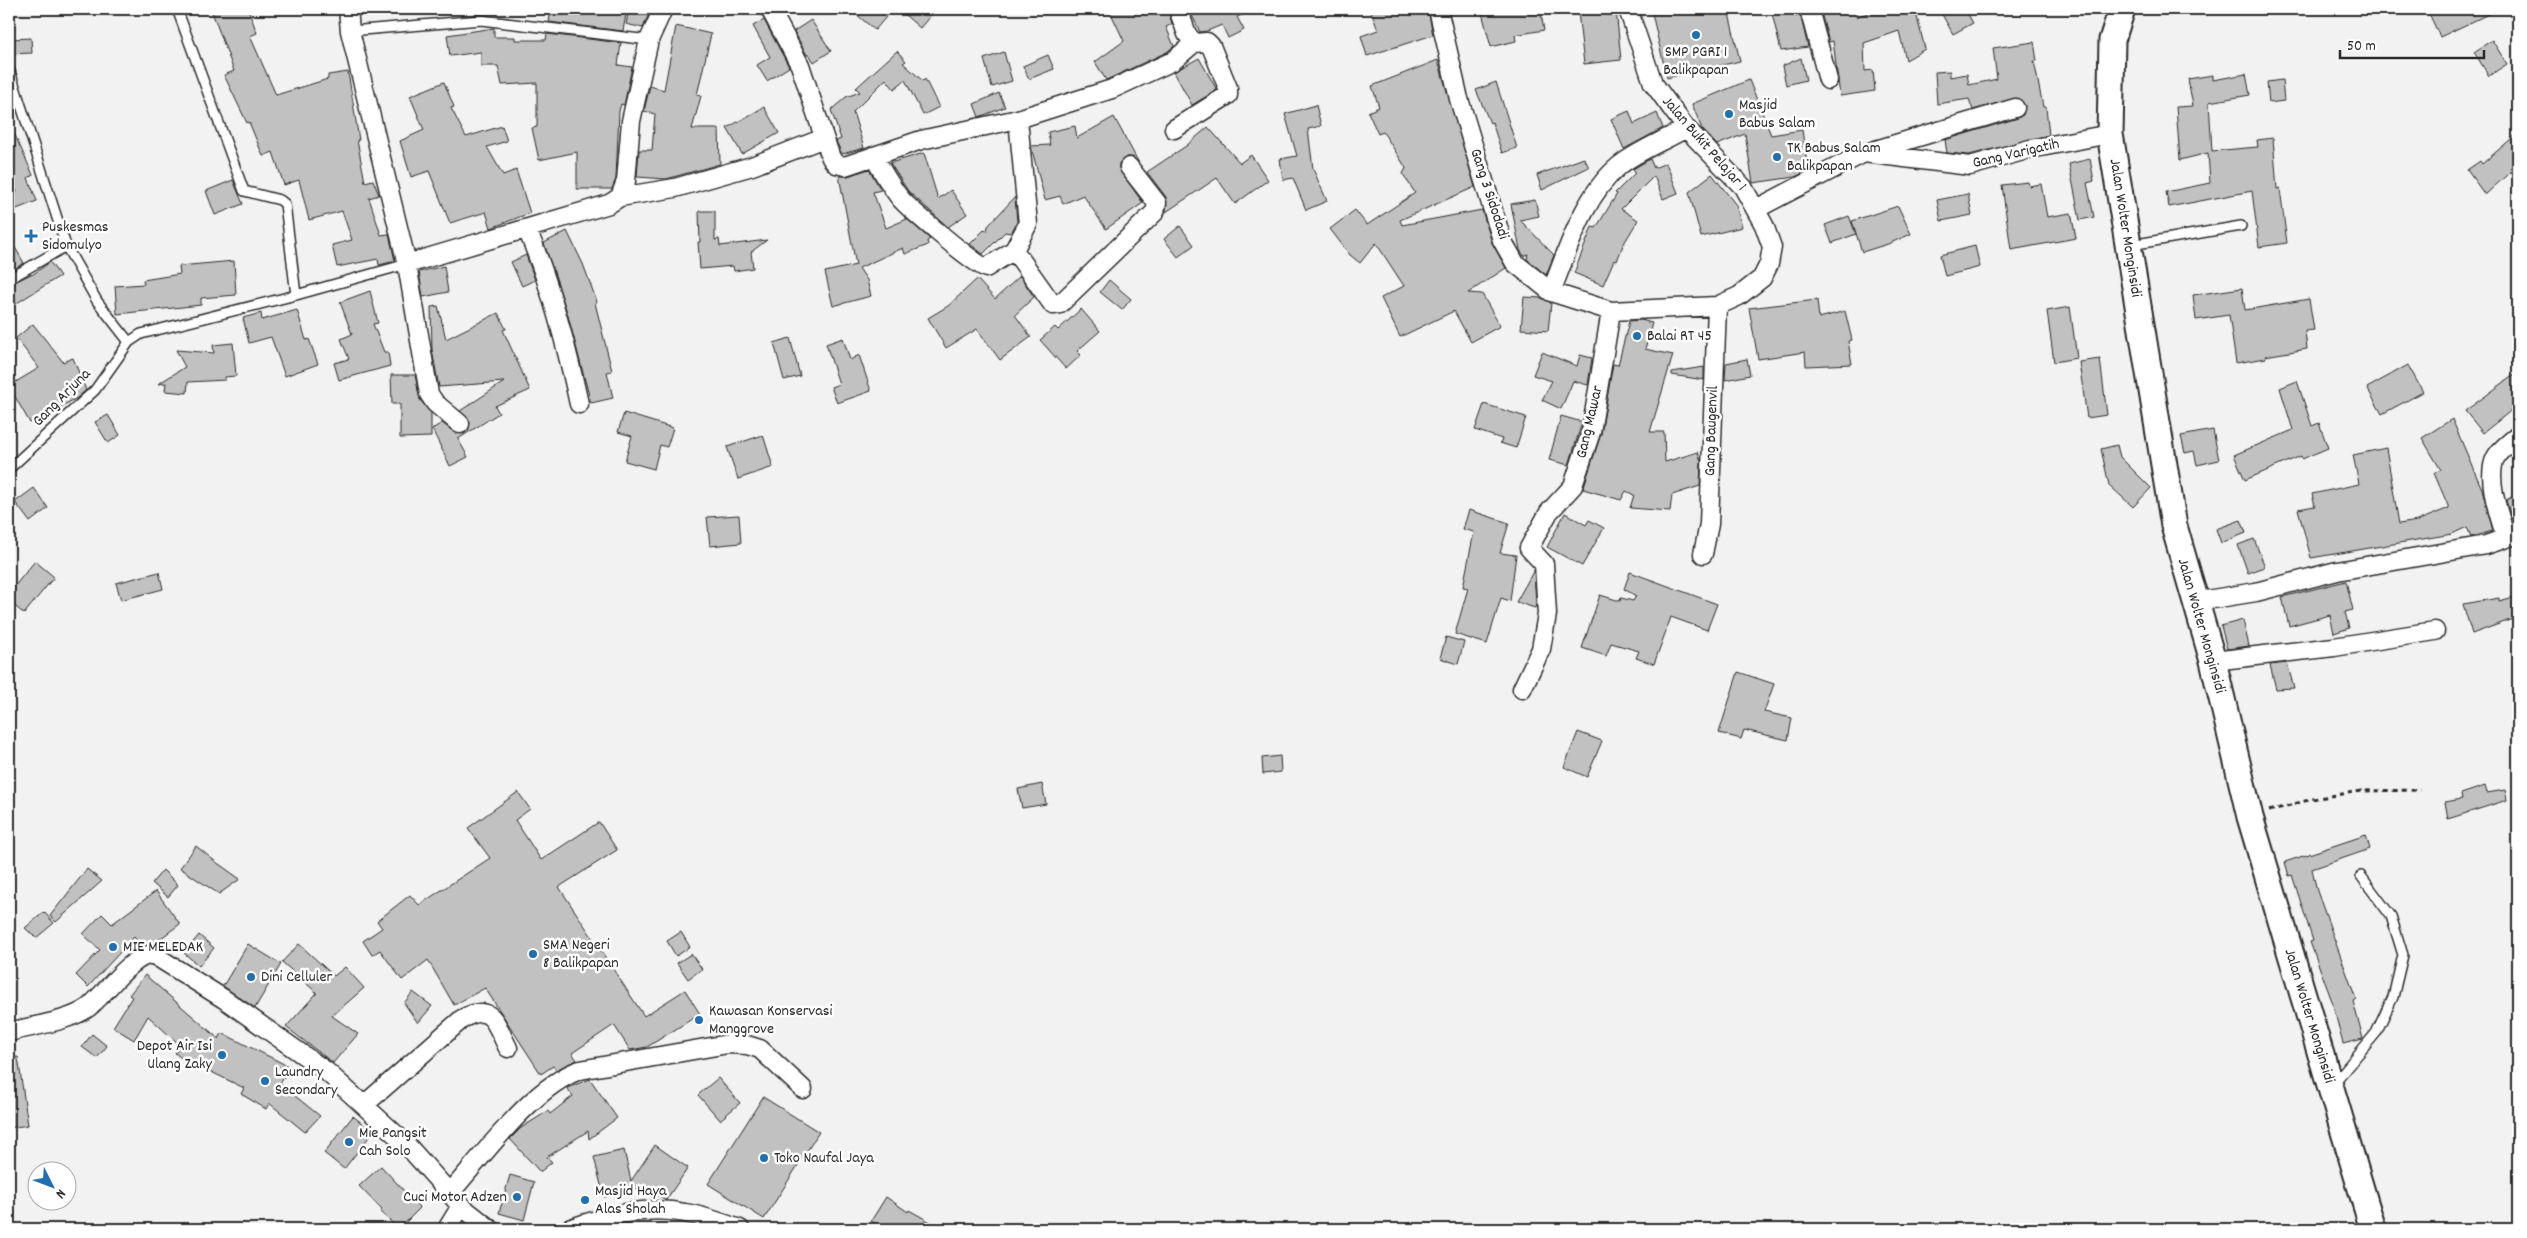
<svg xmlns="http://www.w3.org/2000/svg" width="2527" height="1238" viewBox="0 0 2527 1238" font-family="Dekko,sans-serif">
<style>
.building{fill:#c1c1c1;stroke:#2b2b2b}
.lines{fill:none;stroke-linecap:round;stroke-linejoin:round}
.service-casing{stroke:#2b2b2b;stroke-width:12}
.minor-casing{stroke:#2b2b2b;stroke-width:21}
.secondary-casing{stroke:#2b2b2b;stroke-width:29}
.path{stroke:#2b2b2b;stroke-width:3;stroke-dasharray:5 4;stroke-linecap:butt}
.service{stroke:#fff;stroke-width:9}
.minor{stroke:#fff;stroke-width:18}
.secondary{stroke:#fff;stroke-width:25}
.poi-dot{fill:#1f6fb2;stroke:#fff;stroke-width:2}
.labels{text-anchor:middle;dominant-baseline:central;stroke-width:5;stroke-linejoin:round;paint-order:stroke}
.poi-label{font-size:16px;fill:#2b2b2b;stroke:#fff;text-anchor:start}
.street-label{font-size:16px;fill:#2b2b2b;stroke:#fff}
</style>
<rect width="100%" height="100%" fill="#f2f2f2"/>
<filter id="ink" filterUnits="userSpaceOnUse"><feTurbulence type="fractalNoise" baseFrequency=".02" numOctaves="2"/><feDisplacementMap in="SourceGraphic" scale="10" xChannelSelector="R" yChannelSelector="G"/><feConvolveMatrix kernelMatrix="1 2 1 2 8 2 1 2 1" color-interpolation-filters="sRGB"/></filter>
<g filter="url(#ink)">
<path class="building" d="M220 9H248L257 33 250 36 276 95 328 79V75L348 72 359 140H357L365 182 373 180 379 195 369 198 381 235 389 234 395 261 379 265 378 259 337 267 332 245 352 240 342 211 309 220 299 180 284 185 273 152 263 156 249 122 247 123 224 75 234 71 212 12Z
M551 9H609L626 14 623 31 549 22Z
M629 9 650 11 643 28 626 24Z
M850 9H876L886 17 875 30Z
M898 9H936L920 28Z
M1109 9H1168L1172 24 1166 27 1174 46 1167 52 1106 80 1095 62 1124 41Z
M1189 9H1256L1237 17 1244 30 1228 38 1222 25 1207 31 1200 32Z
M1370 9H1428L1433 35 1367 56 1361 36 1378 30Z
M1481 9H1540L1544 30 1515 35 1516 41 1491 47Z
M1616 9 1621 60 1584 64 1578 12Z
M1651 9H1728L1740 61 1667 78Z
M1771 9H1799L1808 47 1781 51Z
M1820 9H1856V17L1879 9H1915L1925 49 1906 60 1899 31 1864 43 1865 71 1873 70 1875 91 1840 96 1833 41 1829 42Z
M1939 9H1965L1973 23 1953 34Z
M2427 9H2499L2440 37Z
M764 20 789 67 767 81 757 65 770 57 753 26Z
M811 20 831 51 814 62 809 54 807 55 794 31Z
M676 26 711 34 697 95 701 96 692 129H719L720 164 666 179 637 177 639 150H652L655 114 644 111 650 86 664 90Z
M494 28V37H515V40H546L547 34 621 43 618 65 632 67 624 105 621 104 619 111 616 179 612 189H577V152L539 160 532 128 537 127V83L502 85 498 66H481V52L450 56 447 35Z
M31 38 32 53 10 54V39Z
M2492 40 2507 64 2489 76 2474 52Z
M2034 42 2037 61H2034L2043 107H2046L2049 135 1969 155 1947 153 1945 140 2018 118 2023 115 2025 105 2017 98 1973 110 1969 99 1937 104 1935 72 1950 71V77L1967 74 1969 85 1997 79 1993 48Z
M897 51 906 61 903 63 923 81 925 79 939 107 923 115 905 80 894 89 886 79 853 112 864 148 842 154 836 141 841 139 831 110 846 97 860 92 856 88Z
M1004 52 1012 81 992 87 984 59Z
M1048 55 1054 69 1029 79 1023 66Z
M1199 58 1217 90 1192 105 1174 72Z
M1801 58 1806 80 1786 85 1782 66Z
M1438 60 1475 187 1400 220 1402 225 1482 210 1492 243 1506 268 1468 293 1482 294 1500 326 1471 342 1454 311 1400 337 1381 298 1404 286 1376 243 1360 263 1350 255 1330 229 1355 210 1367 225 1415 193 1403 174 1406 168 1383 132 1378 134 1368 112 1379 107 1372 86Z
M2246 74 2250 95 2209 102 2212 151 2258 147 2257 140 2273 138 2277 189 2280 188 2287 243 2259 247 2252 191 2169 207 2166 192 2210 183 2208 153 2180 160 2176 107 2193 106 2188 79 2213 75V80Z
M1749 80 1771 135 1802 130 1808 170 1795 177 1753 183 1745 134 1717 145 1702 129 1692 104Z
M2282 80 2284 101 2269 103 2267 82Z
M444 82 454 107 451 108 466 137 502 126 507 141 487 147 503 175 516 170 530 213 491 228 486 212 450 223 429 171 411 177 400 141 424 130 410 96Z
M1496 82 1517 148 1502 153 1492 122 1490 123 1476 90Z
M999 93 1005 107 979 117 974 104Z
M1316 105 1321 126 1308 129 1313 169 1327 201 1306 210 1293 178 1283 180 1280 159 1297 156 1285 114Z
M764 107 779 133 742 154 727 128Z
M1629 111 1634 124 1657 113 1663 128 1624 149 1611 119Z
M1114 117 1139 163 1133 157H1127L1119 163V169L1143 203 1106 229 1083 195 1063 204 1060 196 1045 200 1031 146 1050 145 1048 132 1075 126 1077 138Z
M9 122 33 175 28 178 37 201 9 212V196L17 192 9 174Z
M1208 127 1240 163 1251 155 1268 180 1235 204 1217 178 1166 212V197L1147 172 1186 146Z
M2518 133V165L2485 195 2467 170 2480 161 2482 164Z
M924 153 938 199 951 190 967 214 948 227 908 191 890 163Z
M1584 158 1589 167 1542 190 1537 175Z
M1650 159 1654 168 1666 163 1678 193 1663 199 1654 176 1621 209 1638 220 1623 245 1617 261 1614 260 1603 285 1574 273 1592 227 1596 228 1617 194 1615 193 1635 173 1633 169Z
M2090 159 2094 181 2087 183 2094 217 2080 220 2069 164Z
M869 169 881 190 873 192 886 228 907 219 930 239 927 241 928 245 905 254 903 248 859 268 867 280 871 296 833 306 825 272 856 265 839 176H848Z
M1712 174 1736 205 1742 227 1701 237 1689 192Z
M233 180 243 204 215 215 206 191Z
M2028 182 2029 186 2041 184 2047 217 2071 213 2076 238 2011 250 2002 185Z
M1968 194 1972 215 1941 221 1937 200Z
M1015 197 1017 222 1011 233 1005 232 983 254 970 244 985 229 987 231 988 226Z
M1535 200 1539 216 1520 220 1554 255 1546 275 1527 259 1528 254 1524 256 1520 250 1511 204Z
M1898 206 1911 234 1888 244 1862 252 1852 221Z
M699 211H715V240L719 239 720 246 767 240 751 252 753 268 734 271 733 266 700 269 698 242H700Z
M1849 216 1856 234 1832 243 1825 225Z
M1180 226 1194 245 1178 257 1164 239Z
M567 231 583 264 597 302 595 303 612 371 607 372 613 398 591 403 567 312 544 243Z
M9 237 24 263 9 272Z
M1975 246 1980 267 1945 276 1940 255Z
M526 255 535 280 522 286 511 262Z
M234 261 236 295 201 298V305L117 314 115 286 144 284 143 280 180 274 179 266Z
M50 262 60 276 9 308V285L31 274 32 275Z
M444 266 448 292 423 297 419 272Z
M1020 276 1034 297 1015 315 1031 337 1000 360 977 329 946 348 928 318 948 306 977 279 995 299Z
M1109 280 1131 299 1122 310 1100 292Z
M2242 288 2245 310 2309 299 2314 330 2305 331 2307 349 2265 356 2266 358 2236 363 2229 315 2196 320 2193 295Z
M370 291 378 323 373 324 384 352H388L390 366 339 380 334 363 349 359 341 339 352 334 340 302Z
M1524 297 1542 298 1551 303 1548 331 1521 329Z
M1817 300 1819 318 1845 311 1852 340 1848 341 1852 364 1806 366 1805 352 1758 359 1749 308Z
M438 306 446 339 498 313 506 329 503 330 530 390 495 406 499 413 458 439 468 457 450 466 432 429 442 423 454 432 464 434 468 430 470 421 460 411 504 382 439 387 432 350 431 307Z
M2070 307 2077 358 2054 362 2047 311Z
M1081 309 1100 331 1077 351 1081 355 1066 369 1040 340 1055 327 1058 330Z
M297 310 306 340 309 339 318 364 285 376 271 337 249 343 243 318 261 313 262 320Z
M1641 320 1652 323 1645 349 1673 355 1650 432H1664L1665 462 1698 452 1701 461 1700 486 1672 495 1670 511 1630 508 1634 495 1626 491 1621 500 1583 489 1601 434 1613 364 1618 365 1629 321Z
M33 324 63 362 73 358 86 390 77 398 30 423 9 386 39 368 16 338Z
M790 338 800 376 784 380 774 343Z
M843 338 850 360 859 355 871 391 837 403 831 387 839 384 826 344Z
M233 343 236 376 225 377V380L188 382 187 393 165 391 166 383 158 384 185 367 176 350 214 353 213 345Z
M1542 352 1577 366 1580 355 1592 358 1588 385 1573 381 1561 409 1542 400 1552 381 1533 375Z
M1747 359 1750 375 1725 380 1726 363Z
M2100 359 2107 415 2087 418 2079 362Z
M2408 365 2423 392 2382 414 2367 388Z
M1704 367V380L1672 375V372Z
M2518 372V405L2483 433 2465 411Z
M391 375H415L420 400 431 413V437L400 438V404H392Z
M2297 381 2312 426 2319 423 2328 448 2302 459 2301 456 2245 480 2234 455 2293 430 2280 388Z
M1484 404 1526 417 1516 448 1500 443 1502 439 1475 430Z
M624 413 673 428 667 447 660 445 654 469 625 461 632 436 618 432Z
M108 415 120 435 108 443 95 422Z
M1561 416 1582 422 1569 465 1549 460Z
M2452 419 2482 489 2493 531 2471 537 2467 527 2452 534 2311 558 2298 509 2315 506 2312 494 2359 484 2353 455 2386 448 2399 524 2417 521 2449 508 2434 473 2441 470 2422 438Z
M2213 430 2219 460 2197 465 2194 451 2185 453 2181 436Z
M763 435 773 467 738 479 727 447Z
M2117 445 2120 457 2151 488 2133 507 2109 485 2101 449Z
M34 488 48 508 30 522 15 502Z
M2518 494V514L2511 517 2506 500Z
M1469 510 1509 523 1500 553 1516 555 1510 601 1501 598 1487 644 1455 634 1468 588 1463 587 1474 532 1463 529Z
M1565 513 1586 525 1589 520 1604 528 1582 566 1547 547Z
M739 515 741 543 710 546 707 517Z
M2241 520 2246 533 2221 543 2216 529Z
M2254 539 2265 567 2248 573 2238 545Z
M35 561 54 577 24 614 9 601V593Z
M1534 570 1536 604 1535 608 1516 602Z
M159 572 163 589 121 600 116 583Z
M1630 572 1717 604 1707 630 1671 617 1654 664 1636 658 1639 651 1611 643 1606 656 1582 648 1600 595 1620 601 1621 598 1633 601 1636 596 1624 589Z
M2346 581 2353 610 2345 612 2349 628 2334 633 2330 615 2289 626 2282 597Z
M2518 596V617L2472 634 2463 604 2499 598V601Z
M2243 620 2249 646 2227 649 2221 626Z
M1446 637 1464 642 1458 664 1440 658Z
M2287 663 2294 688 2276 689 2270 665Z
M1738 672 1774 684 1764 712 1792 718 1788 740 1744 730 1741 739 1719 733Z
M1578 732 1602 741 1587 777 1564 767Z
M1280 756 1281 772 1263 774 1262 758Z
M1042 784 1046 804 1022 808 1018 789Z
M2485 786 2487 793 2505 790 2507 800 2448 819 2445 802 2462 799 2461 794Z
M518 792 530 809 515 820 541 860 599 822 617 850 559 887 644 1016 685 990 700 1014 647 1047 630 1050 614 1025 572 1053 577 1060 556 1070 553 1066 541 1074 485 988 454 1005 428 960 402 980 380 950 372 955 363 941 382 928 377 921 410 895 419 905 490 858 468 828Z
M2366 835 2370 849 2312 869 2317 891 2356 999 2353 1001 2363 1039 2343 1044 2332 1001 2310 942 2313 941 2301 903 2292 875 2289 876 2285 862Z
M196 846 216 862 240 879 219 894 180 868Z
M87 869 102 881 56 922 50 916Z
M163 870 178 885 168 897 152 883Z
M156 891 180 924 153 944 141 946 134 937 88 987 76 975 100 950 83 934 102 914 112 924Z
M44 912 54 923 36 938 25 928Z
M681 932 690 947 676 956 667 941Z
M199 935 214 948 199 966 184 953Z
M248 944 281 964 255 1008 223 986Z
M299 944 334 976 345 967 364 988 332 1016 358 1034 333 1063 286 1027 317 993 282 962Z
M691 954 702 969 688 979 677 963Z
M145 975 219 1039 222 1033 290 1067 280 1084 320 1116 305 1132 269 1103 266 1109 241 1094 244 1088 193 1063 191 1066 175 1053 181 1046 148 1016 134 1040 113 1027 132 997 129 995Z
M413 992 432 1006 418 1023 404 1003Z
M92 1034 107 1046 97 1058 82 1047Z
M18 1057 28 1125 9 1128V1058Z
M718 1078 740 1103 720 1120 698 1095Z
M590 1079 617 1118 589 1139 588 1131 547 1157 552 1162 540 1172 510 1139 521 1128 548 1111 550 1114 573 1096 567 1088Z
M763 1097 819 1132 764 1219 708 1184Z
M353 1116 373 1132 344 1169 324 1153Z
M655 1145 688 1168 666 1200 643 1187 604 1197 594 1157 624 1150 631 1181Z
M381 1166 420 1208 399 1229 380 1212 382 1210 359 1186Z
M510 1175 534 1182 524 1220 499 1213Z
M886 1197 908 1212 909 1210 943 1229H884L871 1221Z"/>
<g class="lines">
<g class="service-casing">
<path id="service" d="M177 9 244 191 280 200 285 204 296 295
M350 31 481 20 649 40
M9 68 66 246 97 301 129 342 141 334 296 295 407 264
M2131 245 2241 226
M9 279 66 246
M9 469 95 390 129 342
M2333 1084 2376 1033 2393 997 2403 955 2391 916 2361 876"/>
</g>
<g class="minor-casing">
<path id="minor" d="M348 9 350 31 407 264 429 394 435 403 460 424
M770 9 800 65 831 158 836 164 845 166 921 140 1018 119 1112 89 1173 61 1194 43 1187 34 1178 9
M1438 9 1459 99 1502 240 1515 263 1551 292 1611 311 1717 306 1739 296 1762 278 1769 264 1772 247 1764 225 1743 187 1686 128 1653 83 1628 9
M1809 9 1828 80
M1174 129 1228 95V88L1211 46 1207 42 1194 43
M1872 151 2015 108
M873 156C882 170 890 186 900 198 908 208 979 268 986 268L1014 250 1028 224 1018 119
M620 197 675 188 752 166 824 138
M1756 209 1864 153 1970 166 2030 149 2110 134
M527 229C551 286 566 343 579 404
M1014 250 1053 305 1060 304 1155 212 1157 203 1129 167
M407 264 609 204 620 197 626 181 631 121 649 40 663 9
M1551 292C1568 250 1583 196 1619 166 1637 151 1666 140 1686 128
M2506 538C2500 518 2485 477 2496 457 2500 449 2512 441 2518 435
M1703 554 1709 524 1717 306
M2194 602 2256 592 2337 571 2486 545 2518 534
M2213 661 2334 647 2435 631
M1522 689 1541 649 1547 614 1544 564 1529 548 1549 512 1573 486 1591 432 1611 311
M9 1032C32 1026 71 1021 89 1007 105 994 134 952 154 955L224 999 326 1071 405 1143 461 1206 490 1229
M364 1105 462 1019C493 1002 495 1023 508 1048
M449 1194C483 1156 533 1086 580 1070L728 1044 747 1045 760 1049 803 1089
M447 1229 461 1206
M569 1229C605 1216 646 1205 685 1213 704 1216 722 1223 740 1229"/>
</g>
<g class="secondary-casing">
<path id="secondary" d="M2122 9 2112 40 2110 134 2174 526 2213 661 2250 817 2373 1229"/>
</g>
<path class="path" d="M2269 811 2312 799 2361 791 2420 790"/>
<use href="#service" class="service"/>
<use href="#minor" class="minor"/>
<use href="#secondary" class="secondary"/>
</g>
</g>
<g class="poi-dot">
<circle cx="1696" cy="35" r="5"/>
<circle cx="1729" cy="114" r="5"/>
<circle cx="1777" cy="157" r="5"/>
<path d="M28.5 228.5h5v5h5v5h-5v5h-5v-5h-5v-5h5z"/>
<circle cx="1637" cy="336" r="5"/>
<circle cx="113" cy="947" r="5"/>
<circle cx="533" cy="954" r="5"/>
<circle cx="251" cy="977" r="5"/>
<circle cx="699" cy="1020" r="5"/>
<circle cx="222" cy="1055" r="5"/>
<circle cx="265" cy="1081" r="5"/>
<circle cx="349" cy="1142" r="5"/>
<circle cx="764" cy="1158" r="5"/>
<circle cx="517" cy="1197" r="5"/>
<circle cx="585" cy="1200" r="5"/>
</g>
<g class="labels">
<g class="poi-label">
<text x="1696" y="52" text-anchor="middle">SMP PGRI 1<tspan x="1696" dy="18">Balikpapan</tspan></text>
<text x="1739" y="105">Masjid<tspan x="1739" dy="18">Babus Salam</tspan></text>
<text x="1787" y="148">TK Babus Salam<tspan x="1787" dy="18">Balikpapan</tspan></text>
<text x="42" y="227">Puskesmas<tspan x="42" dy="18">Sidomulyo</tspan></text>
<text x="1647" y="336">Balai RT 45</text>
<text x="543" y="945">SMA Negeri<tspan x="543" dy="18">8 Balikpapan</tspan></text>
<text x="123" y="947">MIE MELEDAK</text>
<text x="261" y="977">Dini Celluler</text>
<text x="709" y="1011">Kawasan Konservasi<tspan x="709" dy="18">Manggrove</tspan></text>
<text x="212" y="1046" text-anchor="end">Depot Air Isi<tspan x="212" dy="18">Ulang Zaky</tspan></text>
<text x="275" y="1072">Laundry<tspan x="275" dy="18">Secondary</tspan></text>
<text x="359" y="1133">Mie Pangsit<tspan x="359" dy="18">Cah Solo</tspan></text>
<text x="774" y="1158">Toko Naufal Jaya</text>
<text x="595" y="1191">Masjid Haya<tspan x="595" dy="18">Alas Sholah</tspan></text>
<text x="507" y="1197" text-anchor="end">Cuci Motor Adzen</text>
</g>
<g class="street-label">
<text transform="translate(1704 144) rotate(49)">Jalan Bukit Pelajar 1</text>
<text transform="translate(2016 154) rotate(-13)">Gang Varigatih</text>
<text transform="translate(1489 194) rotate(72)">Gang 3 Sidodadi</text>
<text transform="translate(2125 228) rotate(81)">Jalan Wolter Monginsidi</text>
<text transform="translate(62 398) rotate(-45)">Gang Arjuna</text>
<text transform="translate(1590 422) rotate(-77)">Gang Mawar</text>
<text transform="translate(1712 431) rotate(-88)">Gang Baugenvil</text>
<text transform="translate(2201 626) rotate(74)">Jalan Wolter Monginsidi</text>
<text transform="translate(2309 1016) rotate(73)">Jalan Wolter Monginsidi</text>
</g>
</g>
<rect width="2527" height="1238" fill="none" stroke="#fff" stroke-width="30"/>
<rect x="15" y="15" width="2497" height="1208" fill="none" stroke="#2b2b2b" stroke-width="2" filter="url(#ink)"/>
<g transform="translate(52 1186) rotate(132)"><circle r="24" fill="#ffffff" stroke="#aaaaaa"/>
<path d="M0-4L9 19L0 12L-9 19Z" fill="#1f6fb2"/>
<text y="-8" font-size="14" font-weight="bold" text-anchor="middle" fill="#2b2b2b">N</text>
</g>
<path d="M2340 50v8h144v-8" fill="none" stroke="#2b2b2b" stroke-width="2.5"/>
<text x="2347" y="50" font-size="15" fill="#2b2b2b" stroke="#ffffff" stroke-width="4" paint-order="stroke">50 m</text>
</svg>
